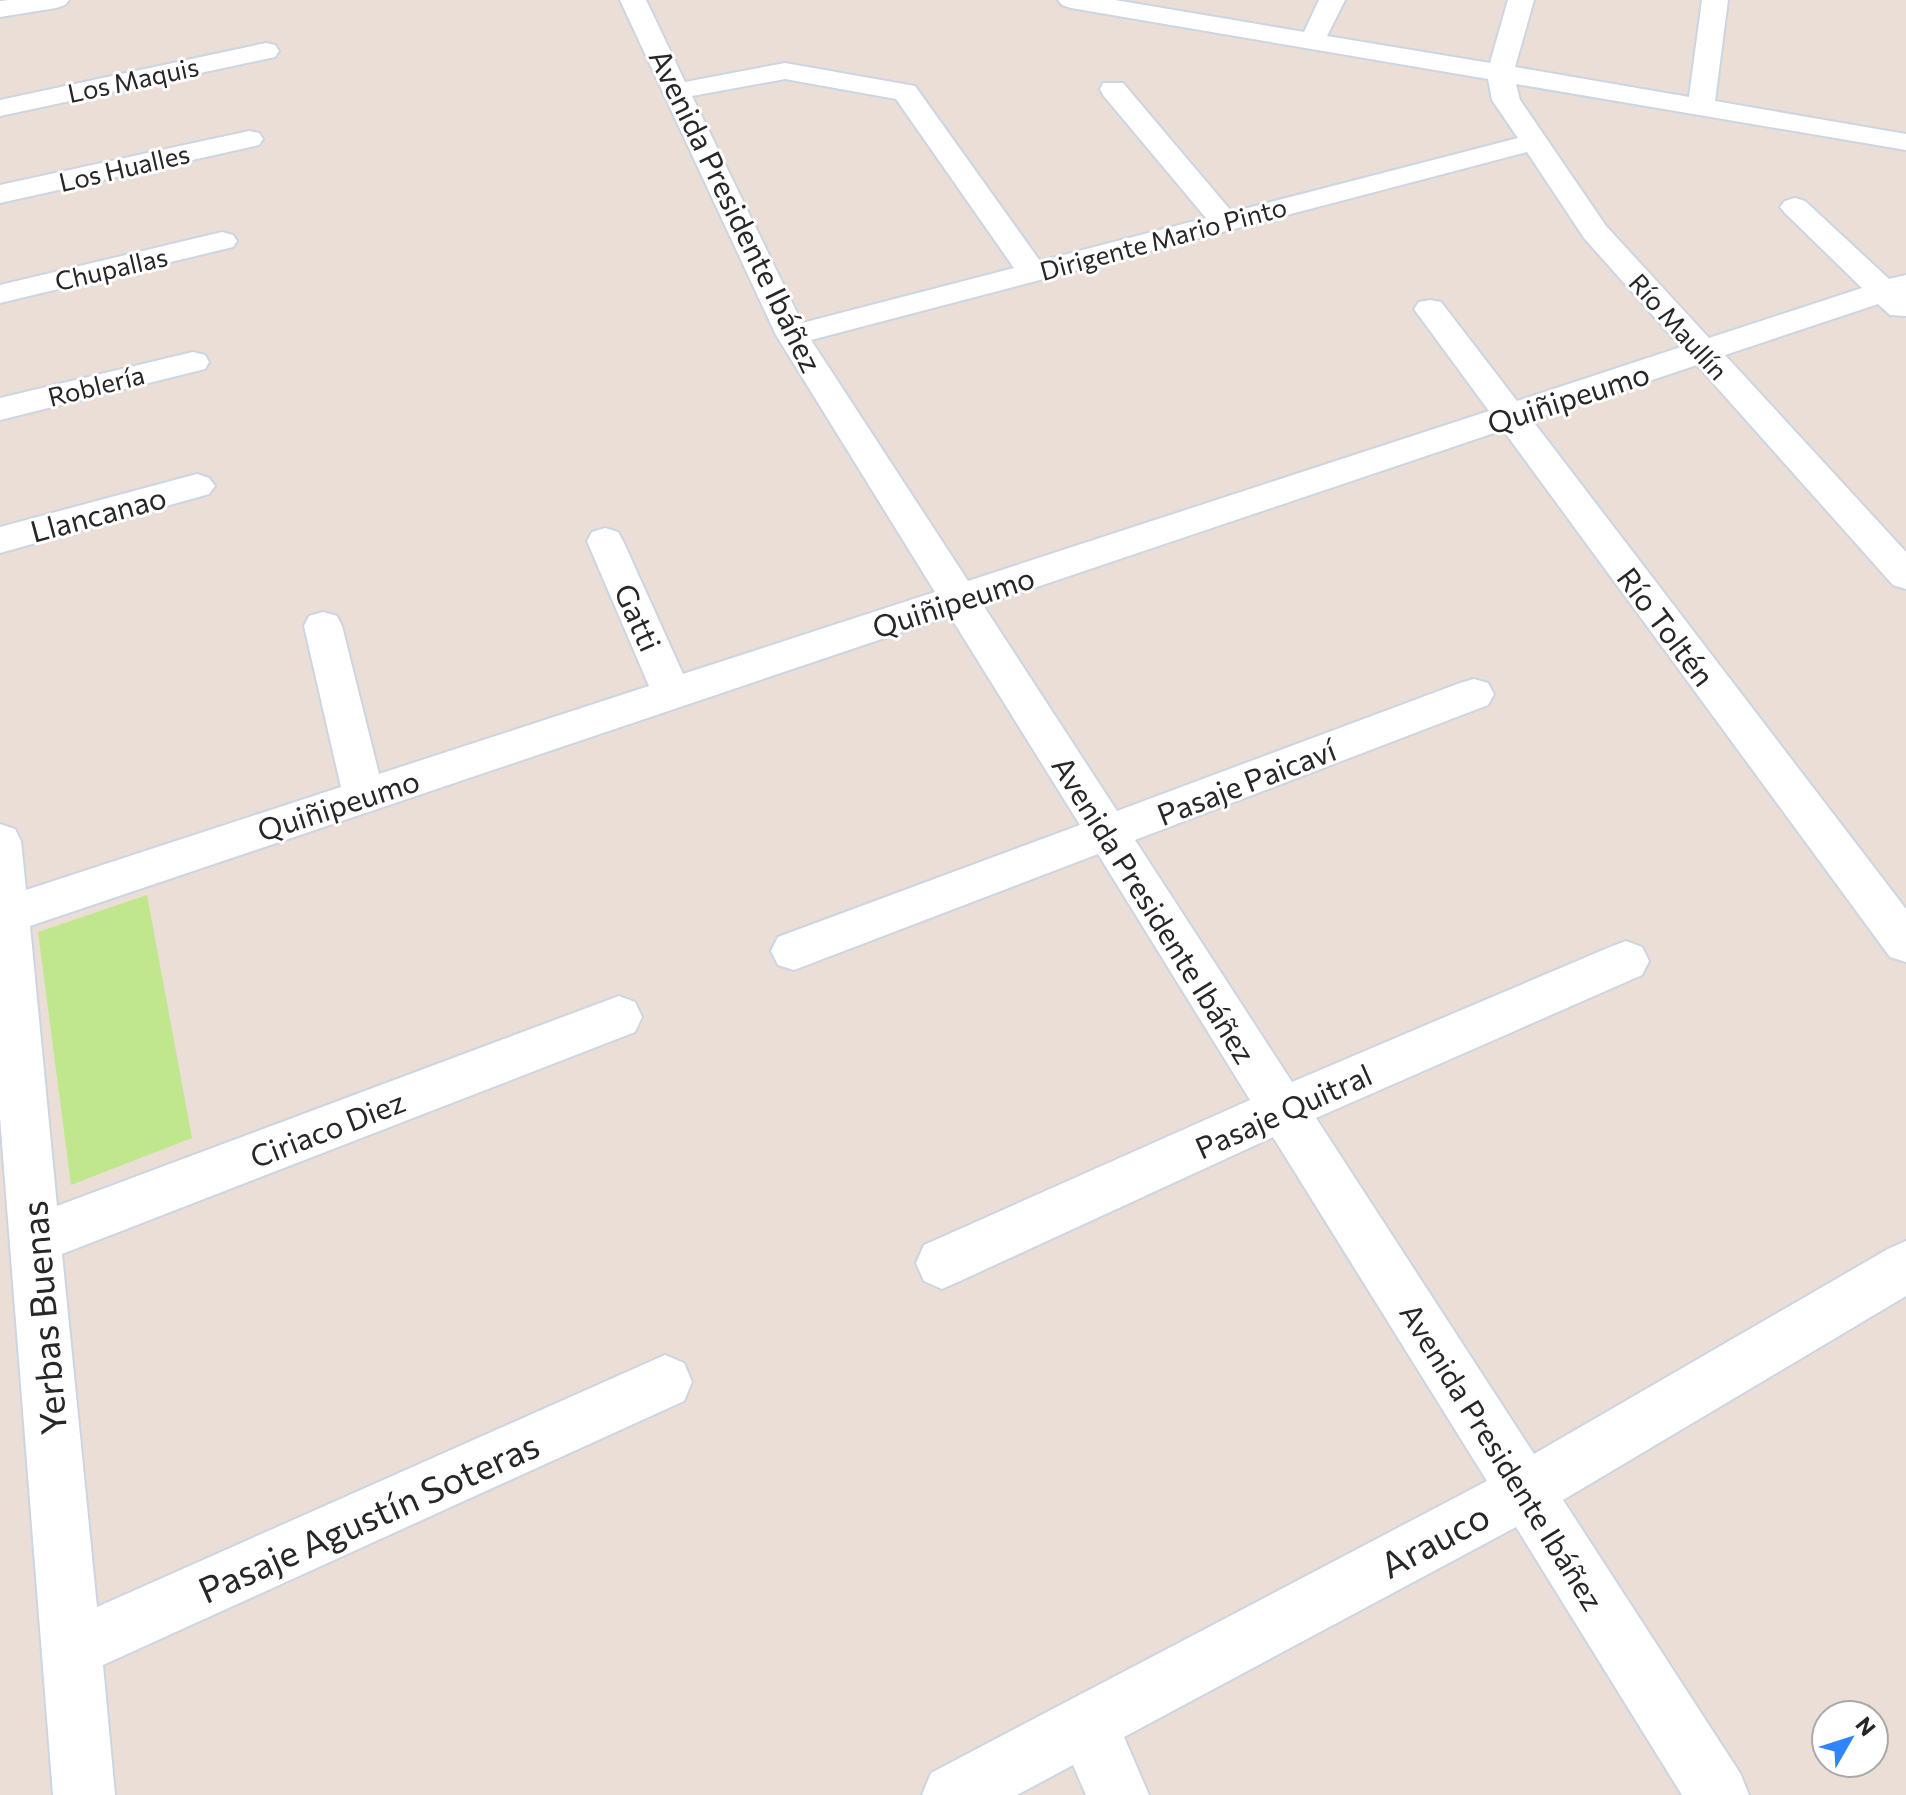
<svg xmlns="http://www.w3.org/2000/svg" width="1906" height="1795" viewBox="0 0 1906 1795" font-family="Commissioner,sans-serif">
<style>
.green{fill:#c0e78e}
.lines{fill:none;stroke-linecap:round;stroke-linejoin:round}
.minor-casing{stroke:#ccd5e2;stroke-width:4}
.minor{fill:#fff;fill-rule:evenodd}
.labels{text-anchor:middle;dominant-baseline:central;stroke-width:6;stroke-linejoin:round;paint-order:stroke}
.far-street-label{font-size:26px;fill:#272727;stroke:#fff}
.street-label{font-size:30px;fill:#272727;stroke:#fff}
.near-street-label{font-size:36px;fill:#272727;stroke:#fff}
</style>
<rect width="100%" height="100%" fill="#ebded7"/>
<path class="green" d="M147 895 192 1138 71 1185 38 932Z"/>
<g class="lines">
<g class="minor-casing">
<path id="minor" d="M9 0H69L65 5 56 8 0 17V1Z
M620 0H646L685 82 785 63 915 86 1040 261 1206 218 1103 95 1100 89 1103 83H1123L1232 212 1518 138 1492 100 1488 79 1071 8 1062 5 1058 0H1115L1304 32 1319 0H1345L1327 36 1490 63 1508 0H1534L1515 67 1689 97 1702 0H1728L1715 101 1906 134V150L1516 84 1520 100 1606 226 1709 338 1862 288 1785 213 1780 207 1785 201 1795 198 1805 201 1889 279 1906 275V316L1890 315 1878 304 1725 355 1906 552V589L1893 585 1697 365 1532 420 1906 909V962L1890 957 1503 430 983 605 1117 811 1460 683 1474 679 1488 683 1494 694 1488 705 1135 840 1292 1082 1610 947 1626 941 1642 947 1649 961 1642 975 1316 1118 1534 1454 1888 1249 1906 1241V1296L1563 1500 1740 1773 1749 1795H1682L1516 1527 1124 1737 1149 1795H1086L1073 1765 1017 1795H922L931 1773 1487 1481 1273 1137 960 1281 942 1289 924 1281 916 1263 924 1245 1250 1100 1098 854 794 970 778 965 771 951 778 937 1080 825 950 616 30 926 57 1206 619 996 635 1002 642 1017 635 1032 62 1254 97 1607 665 1355 684 1363 692 1382 684 1401 103 1665 115 1795H53L0 1117V824L15 829 21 841 26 890 341 787 304 626 309 616 323 612 337 616 342 626 379 774 649 686 587 541 592 532 605 528 618 532 623 541 683 674 935 592 776 335ZM785 79 896 99 1014 268 802 323 692 96ZM1527 152 1584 238 1681 347 1517 401 1441 302 1430 300 1419 302 1414 309 1489 411 968 581 811 340Z
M266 43 275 45 279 51 275 57 0 116V100Z
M249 131 259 133 263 139 259 145 0 203V185Z
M222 232 233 235 237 241 233 247 0 303V285Z
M193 352 205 355 209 362 205 369 0 420V398Z
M197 474 209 478 215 486 209 494 0 553V527Z"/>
</g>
<use href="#minor" class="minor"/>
</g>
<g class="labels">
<g class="far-street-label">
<text transform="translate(133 79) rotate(-12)">Los Maquis</text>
<text transform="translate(124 167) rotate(-13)">Los Hualles</text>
<text transform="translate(1163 238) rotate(-15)">Dirigente Mario Pinto</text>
<text transform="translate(111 268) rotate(-13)">Chupallas</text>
<text transform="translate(1679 326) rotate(48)">Río Maullín</text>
<text transform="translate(96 385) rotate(-14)">Roblería</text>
</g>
<g class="street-label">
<text transform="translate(737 210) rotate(64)">Avenida Presidente Ibáñez</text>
<text transform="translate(1568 397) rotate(-18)">Quiñipeumo</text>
<text transform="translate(98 513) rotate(-15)">Llancanao</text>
<text transform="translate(953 601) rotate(-18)">Quiñipeumo</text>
<text transform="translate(639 617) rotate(66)">Gatti</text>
<text transform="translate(1667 626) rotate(53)">Río Toltén</text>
<text transform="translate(1246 781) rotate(-21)">Pasaje Paicaví</text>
<text transform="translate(338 804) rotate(-18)">Quiñipeumo</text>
<text transform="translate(1155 909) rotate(58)">Avenida Presidente Ibáñez</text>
<text transform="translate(1283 1110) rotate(-24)">Pasaje Quitral</text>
<text transform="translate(327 1128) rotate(-21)">Ciriaco Diez</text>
<text transform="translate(1503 1456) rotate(58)">Avenida Presidente Ibáñez</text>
</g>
<g class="near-street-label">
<text transform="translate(42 1318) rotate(-95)">Yerbas Buenas</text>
<text transform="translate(368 1516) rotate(-24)">Pasaje Agustín Soteras</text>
<text transform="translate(1434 1539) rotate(-28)">Arauco</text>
</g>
</g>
<g transform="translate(1850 1739) rotate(51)"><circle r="38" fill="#ffffff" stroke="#a9a9a9" stroke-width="2"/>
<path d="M0-6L14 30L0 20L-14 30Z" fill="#3085ff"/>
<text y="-12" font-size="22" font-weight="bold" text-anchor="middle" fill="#272727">N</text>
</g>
</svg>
